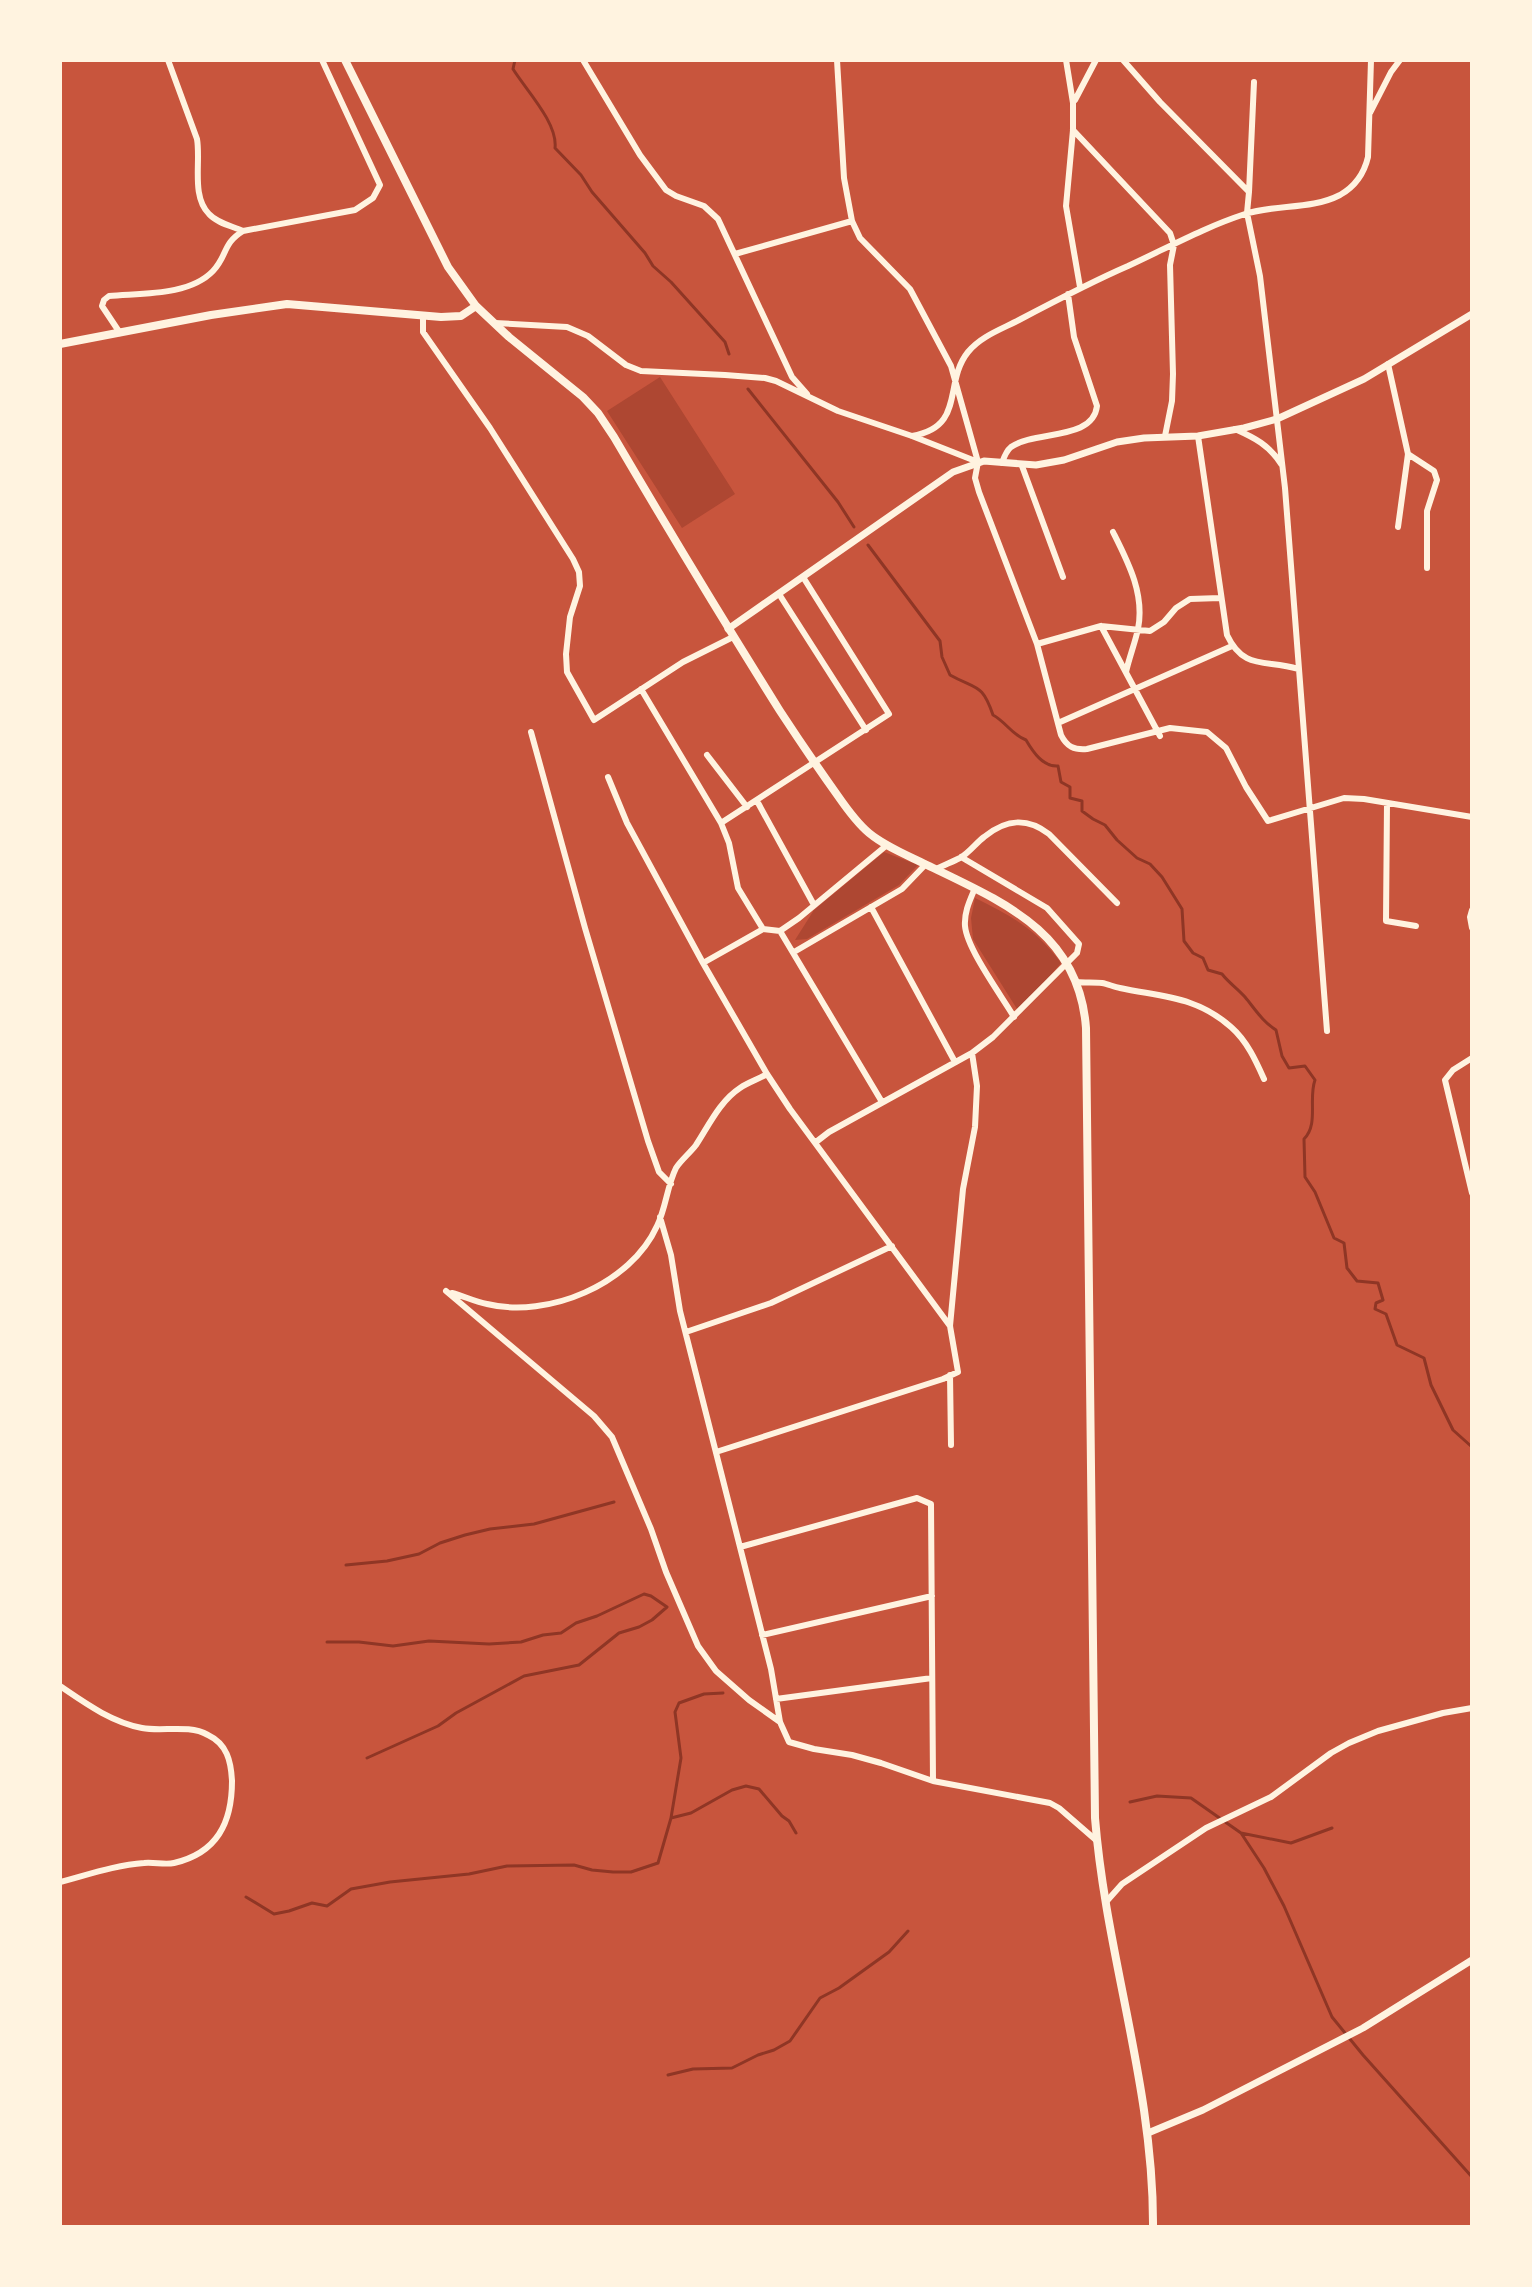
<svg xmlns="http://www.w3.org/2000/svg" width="1532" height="2287" viewBox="0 0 1532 2287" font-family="Overpass,sans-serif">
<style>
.green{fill:#ae4732}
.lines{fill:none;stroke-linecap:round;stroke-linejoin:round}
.stream{stroke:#8f3625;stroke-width:3}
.minor{stroke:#fff3e0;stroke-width:6}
.tertiary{stroke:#fff3e0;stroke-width:7}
.secondary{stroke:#fff3e0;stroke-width:8}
</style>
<rect width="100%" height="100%" fill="#c8553d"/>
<path class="green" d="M660 377 735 494 682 528 607 411Z
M884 852 918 865 899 885 807 939 795 940 814 910Z
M975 898C1013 917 1035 928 1061 963L1019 1012 973 939 971 918Z"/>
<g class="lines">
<path class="stream" d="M515 60 513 69C526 90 558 123 555 148L581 175 592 192 645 253 653 266 671 282 725 342 729 354
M748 389 838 502 854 527
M868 545 940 641 942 657 950 675C977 690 982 683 993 715 1006 722 1012 735 1026 740 1033 752 1043 767 1058 766L1061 782 1070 787V798L1082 801V811L1093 819 1105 825 1117 840 1137 858 1150 864 1162 877 1182 909 1184 941 1193 953 1203 958 1208 970 1222 974C1229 983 1237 988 1245 997 1255 1009 1262 1021 1276 1030L1282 1056 1289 1068 1305 1066 1315 1080C1308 1099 1319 1124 1304 1139L1305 1177 1315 1192 1334 1238 1344 1243 1347 1268 1357 1281 1378 1283 1383 1300 1376 1303 1375 1309 1386 1314 1397 1345 1424 1358 1431 1385 1453 1430 1472 1447
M346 1565 387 1561 419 1554 440 1543 465 1535 490 1529 534 1524 614 1502
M327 1642H359L393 1646 429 1641 489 1644 521 1642 543 1635 561 1633 576 1623 597 1616 644 1594 651 1596 667 1607 652 1620 639 1627 619 1633 579 1665 524 1676 456 1713 438 1726 367 1758
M1130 1802 1157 1796 1191 1798 1241 1833 1264 1868 1284 1906 1332 2017 1363 2055 1472 2177
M671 1818 681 1758 675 1712 679 1703 704 1694 723 1693
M1241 1833 1291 1843 1332 1828
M246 1897 274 1914 289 1911 312 1903 327 1906 351 1889 390 1882 469 1874 507 1866 574 1865 592 1870 613 1872H631L658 1863 671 1818 691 1813 732 1790 746 1786 759 1789 782 1816 789 1821 796 1833
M668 2075 693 2069 732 2068 758 2055 774 2050 790 2041 820 1998 839 1988 889 1952 908 1931"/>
<path class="minor" d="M168 60 197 139C201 162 191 196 209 214 217 223 232 226 243 231
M583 60 640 155 666 190 676 196 704 206 718 219 792 377 807 394
M837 60 844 178 852 221 860 238 910 289 951 366 978 462 975 478 979 492 1037 644 1061 735C1067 747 1074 750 1087 749L1170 728 1207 732 1226 748 1246 787 1268 821 1344 798 1364 799 1472 817
M1066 60 1073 103V130L1066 206 1080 287
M1123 60 1160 102 1249 192 1247 213 1260 276 1285 488 1327 1031
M1075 100 1096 60
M1370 113 1391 72 1400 60
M1073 130 1170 233 1174 245 1170 265 1173 374 1172 401 1165 436
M1249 192 1254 82
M735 254 852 221
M423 316V332L490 428 573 559 579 572 580 586 570 617 566 654 567 672 594 720 683 662 733 637
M495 323 567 327 588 336 626 365 641 371 725 375 765 378 776 381 838 411 912 436 978 462
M120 333 102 306 104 300 109 296C142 293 189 296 213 271 228 255 222 244 243 231L355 210 373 198 380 185 322 60
M1388 364 1408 454 1398 527
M1235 429C1255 438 1269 445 1281 464
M912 436C966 427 943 383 968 352 981 336 1002 329 1019 320 1055 301 1091 282 1128 266 1167 248 1205 227 1245 214 1276 204 1311 210 1340 195 1356 186 1364 174 1368 157L1371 60
M1198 436 1227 635C1244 671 1266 659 1298 669
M1408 454 1434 471 1437 480 1427 511V568
M1002 463C1004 457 1006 451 1011 447 1035 430 1093 441 1097 406L1074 337 1068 294
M1022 466 1063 577
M1113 532C1128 562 1145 594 1138 629 1135 643 1129 658 1126 672
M779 594 866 730
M1101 626 1160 736
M1037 644 1101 626 1150 631 1164 622 1176 608 1190 599 1220 598
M641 689 721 823 729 843 738 888 763 929 780 931 882 1102
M1058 723 1232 646
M531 732 585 928 648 1141 659 1172 671 1184
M707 755 747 807
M608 777 627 823 703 963 767 1074 790 1109 950 1326
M757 801 814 905
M1387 803 1386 921 1416 926
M721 823 889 714 803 577
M936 869C944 865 952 862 960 858 969 853 976 843 984 837 1006 819 1027 817 1049 834L1117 903
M975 888C970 900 964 912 965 926 967 949 1001 995 1014 1017
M871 907 955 1062
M1472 910 1470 917 1472 928
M780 931 799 918 887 845
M794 952 902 889 926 864
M703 963 763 929
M1077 982C1085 983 1094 982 1102 983 1108 984 1114 987 1120 988 1162 997 1196 996 1231 1027 1247 1041 1256 1061 1264 1079
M1472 1058 1453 1070 1445 1080 1472 1193
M816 1142 829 1132 972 1053 993 1037 1077 953 1079 944 1047 908 961 857
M660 1217 671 1255 680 1311 771 1669 780 1722 789 1742 814 1749 852 1755 881 1763 933 1781 1050 1803 1059 1808 1097 1841
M446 1291 594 1416 612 1437 651 1529 666 1572 698 1646 716 1671 749 1700 780 1722
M452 1293C464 1296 475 1302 487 1304 548 1319 631 1284 657 1226 666 1208 667 1186 676 1168 681 1160 690 1153 696 1145 709 1125 720 1101 740 1088 749 1082 759 1079 767 1074
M686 1332 771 1303 892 1246
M950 1375 951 1445
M716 1452 943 1379 958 1372 950 1326 963 1189 975 1127 977 1086 972 1053
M740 1547 917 1498 931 1504 933 1781
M762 1635 932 1596
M60 1686C85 1703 111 1722 142 1728 163 1732 188 1724 208 1735 227 1744 231 1761 232 1781 232 1823 217 1853 174 1863 165 1865 154 1862 144 1863 116 1865 87 1875 60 1882
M776 1699 932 1678
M1106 1902 1122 1884 1206 1828 1271 1797 1331 1753 1349 1743 1378 1731 1443 1713 1472 1708"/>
<path class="tertiary" d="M728 629 953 472 984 461 1036 465 1064 460 1117 442 1144 438 1198 436 1244 428 1277 419 1364 379 1472 314
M1148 2133 1203 2110 1363 2028 1472 1960"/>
<path class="secondary" d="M345 60 448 267 476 306 509 337 583 397 598 413 614 437C668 529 723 620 780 711 799 740 818 768 838 796 847 809 857 823 869 833 886 847 907 855 927 865 1003 902 1079 932 1086 1028L1095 1818C1106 1956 1154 2088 1153 2227
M60 344 211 315 287 304 441 317 461 316 476 306"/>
</g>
<rect width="1532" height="2287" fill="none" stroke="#fff3e0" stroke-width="124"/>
</svg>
